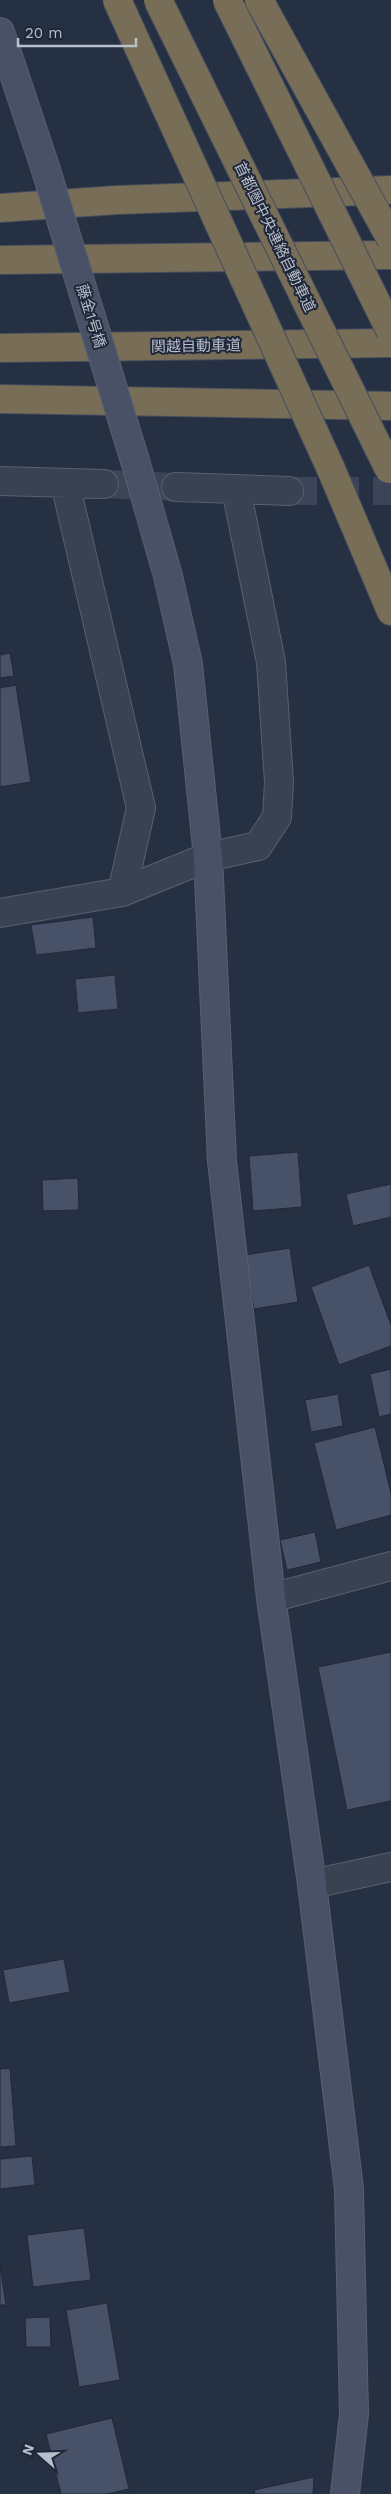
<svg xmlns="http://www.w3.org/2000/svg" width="391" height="2494" viewBox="0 0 391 2494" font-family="'Work Sans','Noto Sans JP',sans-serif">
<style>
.building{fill:#475167;stroke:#21293a}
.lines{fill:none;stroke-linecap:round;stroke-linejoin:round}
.street-tunnel{stroke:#3c4558;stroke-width:28;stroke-dasharray:28 14;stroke-linecap:butt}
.street-casing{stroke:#586070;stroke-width:30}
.secondary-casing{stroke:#586070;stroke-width:30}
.highway-casing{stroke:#454d5d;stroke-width:30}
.street{stroke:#3a4252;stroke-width:28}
.secondary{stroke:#485165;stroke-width:28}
.highway{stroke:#786e57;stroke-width:28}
.secondary-bridge-casing{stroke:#586070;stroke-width:30;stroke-linecap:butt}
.highway-bridge-casing{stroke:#454d5d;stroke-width:30;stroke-linecap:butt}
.secondary-bridge{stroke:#485165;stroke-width:28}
.highway-bridge{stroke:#786e57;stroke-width:28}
.labels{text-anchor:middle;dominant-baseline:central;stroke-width:4;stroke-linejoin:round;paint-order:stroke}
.street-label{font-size:15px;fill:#b7becc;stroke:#1f2738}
</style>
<rect width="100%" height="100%" fill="#263043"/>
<path class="building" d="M10 653 14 676 0 678V655Z
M16 685 31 782 0 787V688Z
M93 917 96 948 36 955 31 925Z
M115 975 118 1009 78 1013 75 979Z
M298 1152 302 1207 253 1211 249 1156Z
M78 1178 79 1210 43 1211 42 1180Z
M391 1184V1217L353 1226 346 1194Z
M290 1248 298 1302 254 1309 245 1255Z
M369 1265 391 1325V1346L339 1365 311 1287Z
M391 1369V1414L379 1417 370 1374Z
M338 1394 343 1426 311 1432 305 1400Z
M375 1427 391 1493V1515L336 1530 314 1443Z
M315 1532 321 1562 287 1570 280 1540Z
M391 1652V1801L347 1810 318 1667Z
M64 1959 70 1992 9 2003 3 1970Z
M10 2068 16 2146 0 2147V2069Z
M32 2156 35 2185 0 2189V2159Z
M84 2228 91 2280 33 2287 27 2235Z
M0 2265 6 2305H0Z
M107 2303 120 2380 79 2387 66 2310Z
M50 2317 51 2347H26L25 2318Z
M112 2418 129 2489 107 2494H61L46 2434Z
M314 2477 313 2494H255L254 2490Z"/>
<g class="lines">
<path class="street-tunnel" d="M104 484 176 487
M289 491H391"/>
<g class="street-casing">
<path id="street" d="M0 481 104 484
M65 483 141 808 122 892
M176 487 289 491
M0 913 122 892 208 857 258 846 277 817 279 782 271 662 236 489
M271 1598 391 1566
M312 1884 391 1867"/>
</g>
<g class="secondary-casing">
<path id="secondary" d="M0 32 45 167
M136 464 168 576 188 664 208 857 222 1161 271 1598 312 1884 349 2189 354 2414 345 2494"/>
</g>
<g class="highway-casing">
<path id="highway" d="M0 208 117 200 391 190
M0 260 391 255
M0 348 391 343
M0 399 391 406
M331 469 391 611"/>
</g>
<use href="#street" class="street"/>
<use href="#secondary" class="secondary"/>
<use href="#highway" class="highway"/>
<g class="secondary-bridge-casing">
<path id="secondary-bridge" d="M45 167 136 464"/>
</g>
<g class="highway-bridge-casing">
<path id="highway-bridge" d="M117 0 331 469
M158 0 389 469
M227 0 391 332
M259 0 391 239"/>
</g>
<use href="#secondary-bridge" class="secondary-bridge"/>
<use href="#highway-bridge" class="highway-bridge"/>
</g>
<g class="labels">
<g class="street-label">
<text transform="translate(275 237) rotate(64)">首都圏中央連絡自動車道</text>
<text transform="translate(91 316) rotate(73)">藤金1号橋</text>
<text transform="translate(196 346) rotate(-1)">関越自動車道</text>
</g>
</g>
<g transform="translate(40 2454) rotate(290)" stroke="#1f2738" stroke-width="4" paint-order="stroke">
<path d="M0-4L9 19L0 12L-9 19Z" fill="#b7becc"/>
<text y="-8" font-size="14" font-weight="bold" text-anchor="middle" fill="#b7becc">N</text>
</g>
<path d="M18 38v8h118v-8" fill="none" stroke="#b7becc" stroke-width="2.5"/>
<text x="25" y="38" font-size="15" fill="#b7becc" stroke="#1f2738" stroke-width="4" paint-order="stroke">20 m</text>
</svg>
